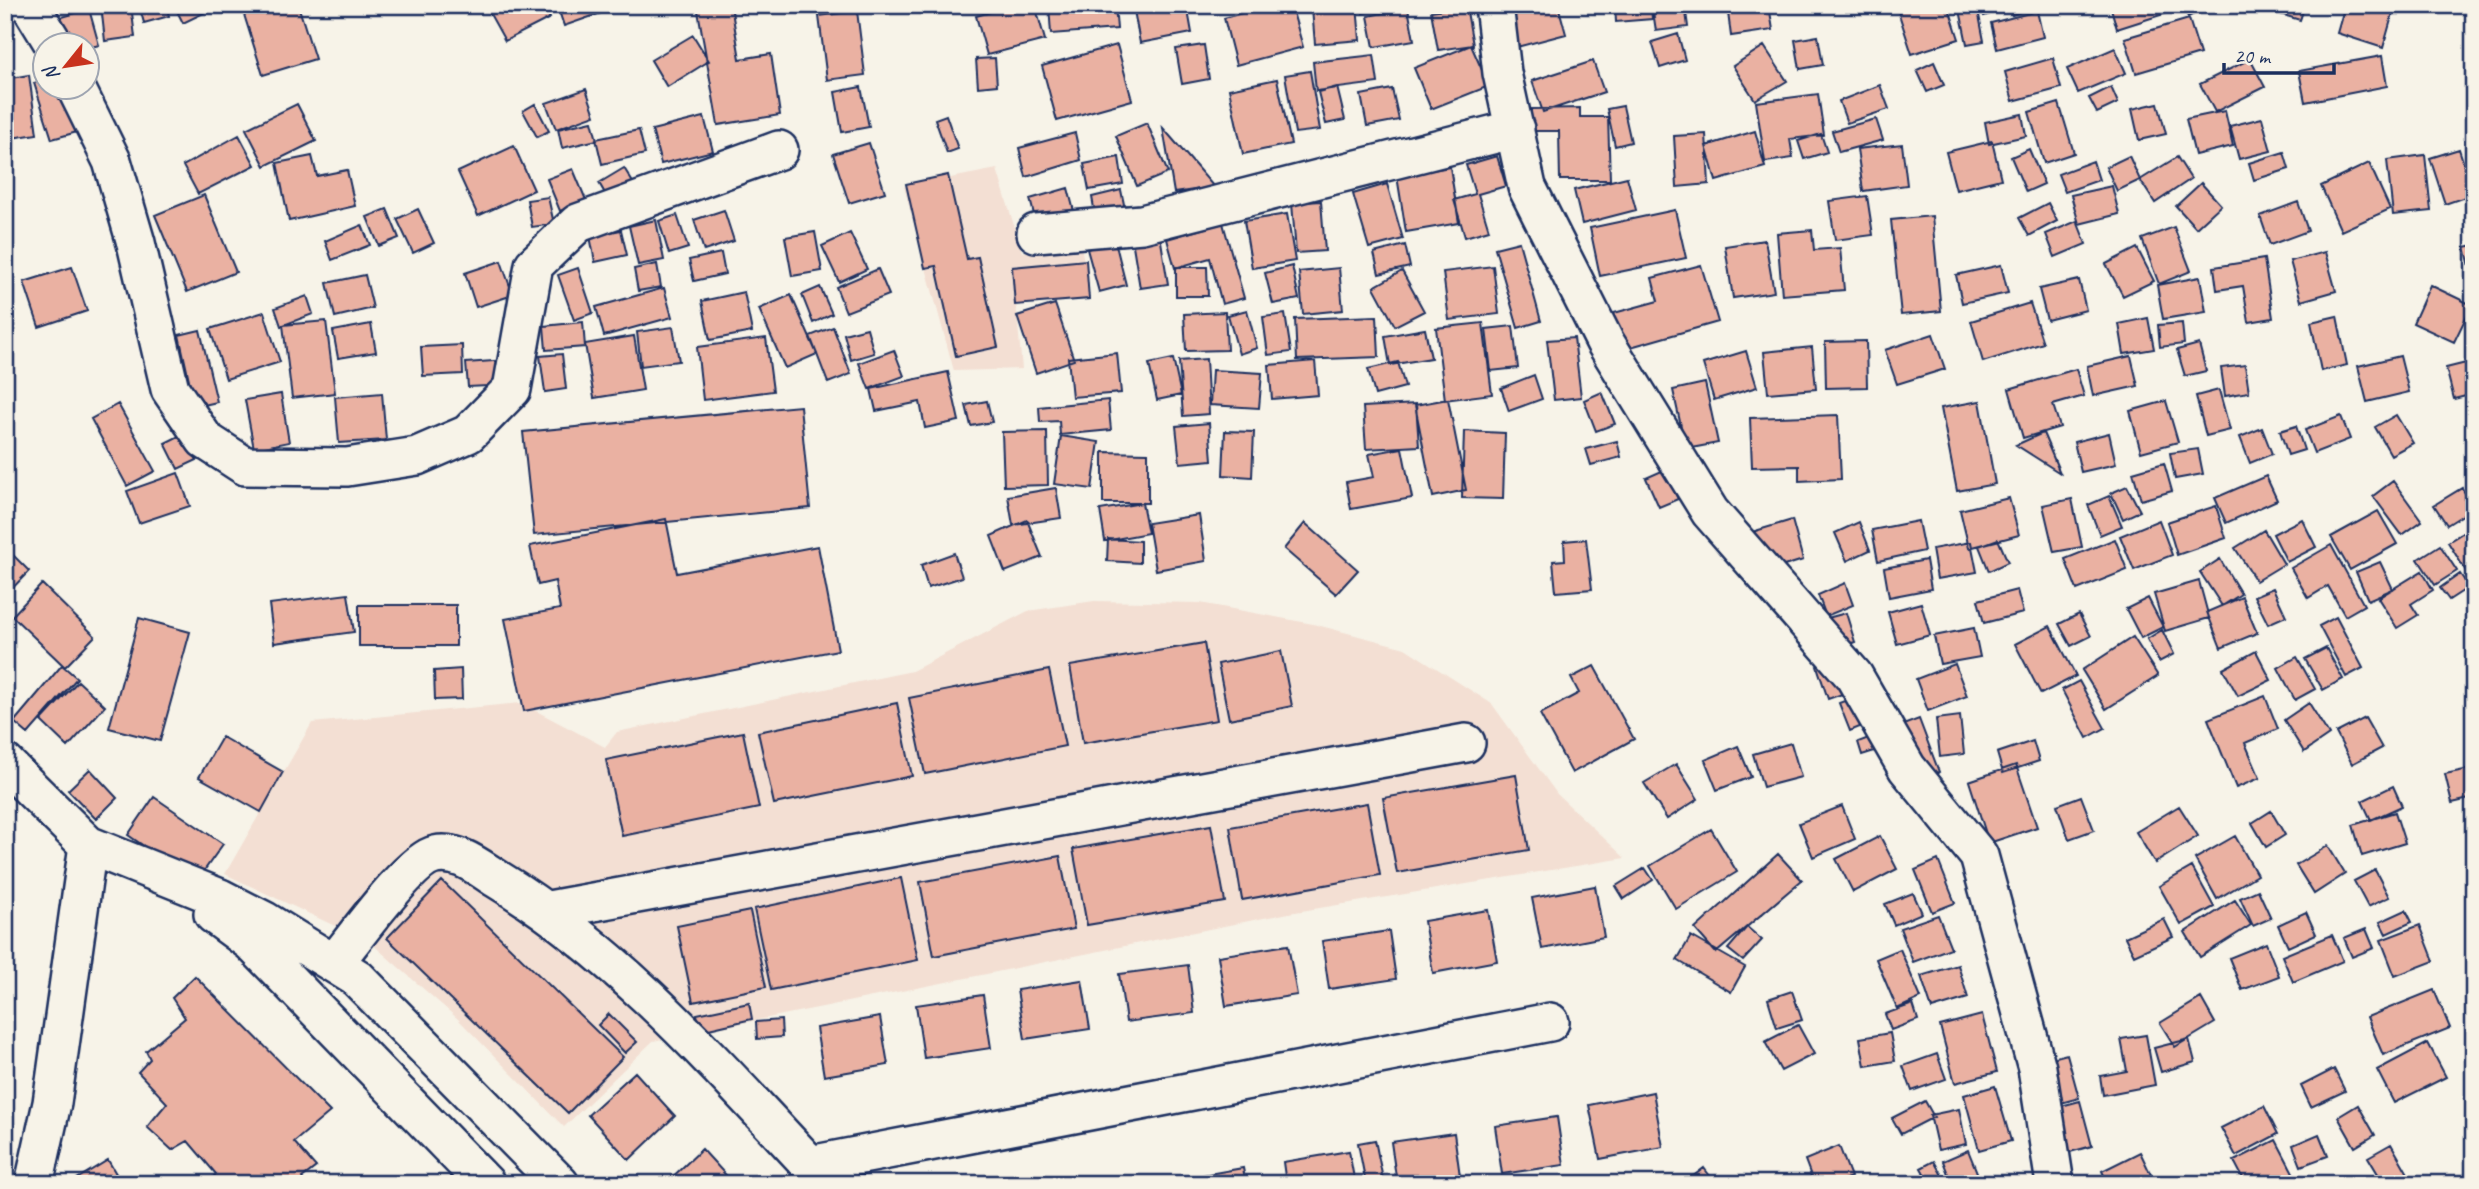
<svg xmlns="http://www.w3.org/2000/svg" width="2479" height="1189" viewBox="0 0 2479 1189" font-family="Caveat,sans-serif">
<style>
.built{fill:#f3dfd3}
.building{fill:#eab1a2;stroke:#1b2f5e;stroke-width:2}
.lines{fill:none;stroke-linecap:round;stroke-linejoin:round}
.minor-casing{stroke:#1b2f5e;stroke-width:42}
.minor{stroke:#f7f3e8;stroke-width:37}
</style>
<rect width="100%" height="100%" fill="#f7f3e8"/>
<filter id="ink" filterUnits="userSpaceOnUse"><feTurbulence type="fractalNoise" baseFrequency=".0143" numOctaves="2"/><feDisplacementMap in="SourceGraphic" scale="14" xChannelSelector="R" yChannelSelector="G"/><feConvolveMatrix kernelMatrix="1 2 1 2 8 2 1 2 1" color-interpolation-filters="sRGB"/></filter>
<g filter="url(#ink)">
<path class="built" d="M997 169 1022 252 1081 245 1090 298 1016 303 1022 369 954 371 904 187Z
M1094 601 1200 603 1313 624 1405 648 1492 704 1557 794 1625 858 1289 913 653 1041 564 1127 458 1019 371 943 225 874 312 723 521 703 605 747 617 732 912 671 1028 611Z"/>
<path class="building" d="M101 5H131L135 37 105 41Z
M139 5H166L169 16 144 23Z
M174 5H218V6L183 23Z
M241 5H298L315 59 263 75Z
M507 5H543L550 18 505 41 490 14Z
M557 5H602L604 12 564 26Z
M697 5H731L740 59 771 54 780 115 718 125Z
M1016 5H1035L1045 40 987 55 976 16Z
M1049 5H1115L1117 29 1051 34Z
M1133 5H1187L1192 33 1140 43Z
M1271 5H1291L1303 47 1236 65 1224 18Z
M1357 5 1360 40 1315 44 1312 9Z
M1362 5H1404L1363 13Z
M1501 5H1558L1566 34 1513 48Z
M1615 5H1651L1652 19 1616 22Z
M1652 5H1685L1688 27 1656 31Z
M1727 5H1769L1773 30 1731 36Z
M1896 5H1948L1959 39 1912 54Z
M1959 5H1977L1984 41 1967 44Z
M1980 5H2005L2006 9 1984 16Z
M2008 5H2028L2029 9 2012 15Z
M2110 5H2175L2176 10 2117 29Z
M2182 5H2203L2205 9 2188 17Z
M2269 5H2305L2300 20 2267 10Z
M2345 5H2381L2394 9 2383 48 2337 33Z
M1466 6 1473 45 1438 50 1431 11Z
M1408 8 1414 40 1374 47 1368 16Z
M89 9 99 45 88 48V46H67L59 18Z
M857 11 865 75 827 80 819 16Z
M2037 11 2043 37 1997 49 1991 23Z
M2189 19 2200 54 2136 73 2125 38Z
M1678 34 1685 60 1660 68 1652 42Z
M693 35 709 61 667 87 651 60Z
M1818 36 1823 65 1800 69 1795 40Z
M1117 45 1132 100 1057 121 1042 66Z
M1204 45 1209 79 1182 84 1176 49Z
M1471 45 1489 86 1431 109 1414 68Z
M1764 46 1787 81 1755 100 1733 66Z
M2115 48 2126 73 2078 93 2067 69Z
M1374 55 1378 83 1316 91 1313 62Z
M2382 56 2387 86 2305 102 2299 71Z
M995 58 997 85 978 87 976 59Z
M2053 58 2061 88 2013 101 2005 72Z
M2250 59 2265 87 2215 112 2200 84Z
M1593 61 1604 92 1543 112 1532 81Z
M1934 62 1944 85 1927 92 1917 70Z
M1310 71 1320 130 1295 133 1285 75Z
M29 75 37 134 5 139V79Z
M1277 79 1291 144 1243 154 1229 89Z
M46 80V88H62L77 132 52 139 34 83Z
M1880 85 1889 109 1847 123 1839 101Z
M861 87 869 127 842 132 835 92Z
M1337 87 1345 120 1326 124 1318 92Z
M2111 87 2118 103 2097 113 2089 98Z
M586 89 595 115 556 129 546 103Z
M1392 89 1399 120 1367 126 1361 95Z
M1818 94 1824 135 1790 139 1793 158 1765 162 1756 102Z
M2059 103 2074 153 2044 163 2029 112Z
M2158 103 2166 134 2139 140 2132 109Z
M297 104 316 141 265 166 246 129Z
M535 104 549 131 537 137 523 111Z
M1623 106 1631 142 1615 146 1607 109Z
M1580 108V117H1608L1610 180H1560L1559 131H1531V109Z
M2225 111 2233 146 2195 155 2186 119Z
M2022 114 2026 136 1989 144 1985 122Z
M946 115 958 149 947 153 935 119Z
M704 117 713 151 661 164 652 130Z
M2262 118 2271 151 2239 159 2230 126Z
M1876 119 1883 140 1839 152 1832 131Z
M592 121 597 140 562 148 558 129Z
M1147 123 1168 173 1137 186 1116 136Z
M1163 128 1214 187 1174 193Z
M639 130 645 154 602 164 596 139Z
M1755 131 1765 167 1716 181 1706 146Z
M1075 133 1081 160 1026 177 1019 148Z
M1706 134 1709 184 1677 187 1674 136Z
M1821 134 1827 152 1804 159 1798 141Z
M239 135 255 165 198 194 183 166Z
M1992 141 2001 179 1956 190 1946 152Z
M869 143 885 192 849 203 833 154Z
M1902 144 1907 185 1863 191 1857 149Z
M514 146 534 190 478 216 458 172Z
M2029 149 2044 184 2026 192 2011 157Z
M2459 149 2474 194 2445 204 2430 158Z
M2284 152 2289 169 2254 180 2249 163Z
M2425 155 2431 211 2393 215 2387 160Z
M312 156 317 176 347 170 355 206 289 221 277 163Z
M1497 156 1506 186 1478 194 1489 230 1465 237 1454 200 1475 194 1466 165Z
M2129 156 2140 180 2117 191 2106 167Z
M1119 157 1123 184 1089 190 1084 164Z
M2177 157 2191 179 2155 203 2140 180Z
M2093 161 2099 180 2065 192 2058 174Z
M2369 163 2390 209 2341 231 2321 186Z
M1450 167 1459 223 1406 232 1397 176Z
M624 168 635 186 610 202 599 183Z
M573 169 586 200 560 211 547 179Z
M948 175 967 259 978 257 998 347 956 356 936 266 925 268 906 184Z
M1627 177 1636 210 1582 224 1574 190Z
M2201 183 2221 205 2196 228 2176 206Z
M1387 184 1403 239 1369 248 1353 194Z
M2112 186 2119 214 2079 224 2071 195Z
M1068 188 1075 215 1037 226 1030 199Z
M1121 190 1126 214 1096 220 1092 197Z
M204 195 236 272 187 292 155 215Z
M1867 196 1873 235 1835 240 1829 201Z
M548 197 554 224 532 227 527 200Z
M1321 201 1325 251 1296 253 1292 203Z
M2298 202 2308 231 2270 245 2260 216Z
M2048 203 2057 221 2029 236 2019 218Z
M387 209 399 238 379 246 367 217Z
M418 209 434 243 413 253 397 219Z
M724 210 734 241 704 251 694 220Z
M1675 210 1686 258 1600 276 1590 228Z
M1287 214 1295 261 1252 268 1244 221Z
M677 215 688 248 669 254 659 221Z
M1932 216 1941 311 1901 315 1891 220Z
M656 220 664 260 638 265 629 226Z
M2077 221 2086 244 2055 257 2046 234Z
M1223 223 1244 298 1222 304 1210 258 1175 268 1167 239Z
M362 225 370 245 332 260 325 241Z
M2174 227 2191 271 2159 284 2142 239Z
M621 230 627 255 595 262 590 236Z
M1812 230 1814 250 1840 248 1844 290 1782 295 1777 233Z
M815 232 822 271 792 276 785 237Z
M850 233 867 269 839 282 822 246Z
M1160 235 1168 284 1140 288 1132 239Z
M1765 240 1774 292 1733 298 1725 246Z
M1115 241 1126 285 1099 292 1087 249Z
M1519 242 1541 321 1518 328 1495 248Z
M1405 245 1410 267 1379 274 1374 253Z
M2474 245V278H2473L2465 247Z
M2137 248 2154 281 2123 296 2106 264Z
M2325 252 2336 291 2301 301 2290 261Z
M721 253 725 274 694 281 689 260Z
M2264 259 2273 318 2249 322 2243 286 2217 290 2214 267Z
M1086 260 1089 299 1015 305 1012 267Z
M501 261 513 295 476 307 465 273Z
M657 264 661 287 638 291 634 269Z
M1701 265 1718 322 1606 354 1596 318 1658 301 1652 278Z
M2001 265 2008 293 1962 303 1956 275Z
M1292 266 1299 299 1273 304 1265 273Z
M1493 266 1499 314 1449 320 1443 272Z
M72 267 87 311 39 327 24 282Z
M1176 267H1207L1208 296H1176Z
M578 268 593 313 574 320 558 275Z
M1339 268 1343 310 1303 314 1299 272Z
M878 269 889 295 846 312 836 287Z
M1402 271 1424 311 1395 326 1374 287Z
M365 275 373 308 335 317 327 283Z
M2200 277 2206 312 2163 319 2157 285Z
M2079 280 2086 310 2047 320 2039 289Z
M2430 285 2472 305 2454 342 2413 323Z
M820 287 832 314 813 323 802 295Z
M664 288 672 317 604 336 596 307Z
M744 292 752 332 710 340 702 301Z
M791 295 817 354 785 368 759 309Z
M307 296 313 314 281 326 275 308Z
M2030 303 2043 343 1983 362 1971 321Z
M1055 304 1074 360 1036 373 1017 316Z
M1247 310 1257 348 1239 354 1228 315Z
M264 312 280 362 226 379 210 329Z
M1225 312 1227 350 1186 351 1184 314Z
M1285 314 1291 352 1268 355 1263 317Z
M1377 316 1379 357 1297 360 1295 319Z
M2337 316 2347 365 2321 371 2311 322Z
M2148 318 2154 349 2124 354 2119 324Z
M326 321 335 393 292 398 283 325Z
M583 322 585 347 546 350 544 326Z
M1483 323 1492 394 1445 400 1436 328Z
M2182 323 2184 344 2160 347 2158 325Z
M371 324 376 352 338 358 333 331Z
M1513 326 1518 368 1491 371 1486 329Z
M673 327 679 361 641 366 637 332Z
M833 327 851 374 828 383 810 336Z
M867 328 874 353 851 360 844 334Z
M1425 329 1431 358 1390 365 1385 336Z
M200 330 217 402 195 407 179 335Z
M1933 334 1945 369 1897 384 1885 350Z
M634 336 643 390 594 398 585 344Z
M766 338 773 391 703 400 697 347Z
M1574 338 1581 397 1554 400 1547 340Z
M1866 341 1867 387 1826 388 1825 342Z
M2199 344 2206 371 2185 376 2177 350Z
M462 345 463 374 423 376 421 347Z
M1812 347 1816 389 1768 393 1764 352Z
M894 350 904 376 869 389 859 363Z
M1746 351 1757 387 1714 400 1703 364Z
M1117 353 1121 393 1072 397 1068 358Z
M562 354 566 389 545 392 540 356Z
M2131 356 2138 386 2093 396 2087 366Z
M2400 356 2409 392 2367 402 2358 366Z
M1173 359 1181 395 1157 400 1149 364Z
M1206 359 1209 414 1183 416 1179 361Z
M507 360 508 385 468 387 466 363Z
M1315 361 1318 395 1272 399 1269 365Z
M2474 361V394L2454 399 2446 368Z
M1398 362 1405 387 1375 395 1368 369Z
M2245 365 2249 392 2225 396 2221 368Z
M2076 369 2084 396 2053 405 2060 427 2023 438 2009 389Z
M1212 370 1262 373 1259 408 1210 405Z
M948 372 959 421 925 428 920 402 876 411 871 389Z
M1534 375 1542 399 1509 411 1501 388Z
M1705 383 1718 443 1686 449 1673 390Z
M2219 390 2230 430 2206 436 2196 396Z
M1602 392 1615 424 1596 431 1584 400Z
M382 393 386 440 339 443 335 397Z
M281 394 289 442 254 449 245 400Z
M1448 399 1466 490 1433 497 1415 405Z
M1108 400 1111 430 1060 435 1059 421 1040 422 1039 407Z
M987 401 992 422 971 426 966 405Z
M1980 401 1995 484 1957 491 1941 408Z
M2166 401 2178 442 2141 452 2130 411Z
M118 404 155 471 127 486 91 419Z
M1416 404 1419 446 1366 449 1363 407Z
M800 406 810 508 534 535 523 432Z
M1838 415 1841 479 1799 481V466L1752 467 1750 418Z
M2396 415 2413 443 2391 455 2375 427Z
M2341 416 2350 439 2314 453 2305 430Z
M1209 423 1212 460 1180 463 1176 426Z
M2296 426 2304 450 2288 455 2280 431Z
M2262 428 2272 454 2250 463 2240 437Z
M1047 431 1048 485 1004 486 1002 432Z
M1225 431 1254 432 1252 477 1223 475Z
M1464 431 1505 433 1503 499 1462 498Z
M2043 433 2060 473 2016 445Z
M2109 433 2116 464 2081 472 2074 442Z
M183 434 197 460 178 469 165 443Z
M1061 436 1099 442 1092 489 1054 484Z
M1617 441 1621 457 1591 465 1586 449Z
M1402 448 1412 498 1351 509 1346 482 1374 477 1369 454Z
M2198 449 2203 474 2175 479 2170 453Z
M1103 452 1148 453V503H1103Z
M2164 463 2172 491 2141 500 2133 472Z
M1664 470 1678 499 1659 507 1646 478Z
M178 473 190 506 139 523 127 491Z
M2266 476 2277 500 2226 523 2215 498Z
M2393 481 2422 521 2402 535 2373 496Z
M2127 486 2140 511 2123 519 2111 493Z
M1056 488 1061 518 1013 525 1008 496Z
M2462 488 2474 508 2447 525 2434 505Z
M2109 496 2122 526 2100 535 2088 505Z
M2009 498 2019 535 1969 548 1960 510Z
M2072 499 2082 547 2054 552 2043 505Z
M1142 503 1148 533 1105 541 1100 510Z
M2216 506 2226 538 2177 555 2167 522Z
M2378 511 2397 544 2350 570 2331 537Z
M1199 515 1206 561 1156 570 1148 523Z
M666 519 677 573 818 546 838 650 524 711 505 619 560 609 555 581 538 585 530 546Z
M2302 519 2316 547 2287 562 2273 534Z
M1027 520 1042 557 1005 572 991 536Z
M1792 520 1803 560 1765 572 1752 532Z
M2159 520 2172 555 2134 570 2120 536Z
M1918 521 1924 551 1878 561 1872 530Z
M1859 522 1870 550 1847 561 1835 533Z
M1305 523 1358 570 1336 594 1284 549Z
M2264 530 2284 564 2256 581 2235 548Z
M2464 532 2474 549 2472 581 2448 542Z
M1108 539 1140 541V563L1107 561Z
M1586 539 1592 589 1556 592 1553 561 1565 560 1564 541Z
M1998 539 2008 562 1989 571 1979 546Z
M2115 539 2127 570 2077 590 2065 559Z
M1971 542 1977 572 1937 579 1932 549Z
M2331 545 2364 605 2345 616 2328 586 2308 598 2291 568Z
M2440 545 2457 571 2435 585 2418 559Z
M5 547 29 571 5 596Z
M954 553 962 577 928 588 921 565Z
M2220 559 2241 594 2222 606 2200 572Z
M1926 560 1931 589 1889 597 1884 568Z
M2380 562 2393 589 2368 600 2356 572Z
M2422 571 2433 590 2411 604 2418 615 2397 628 2378 598Z
M2460 574 2469 587 2449 600 2440 588Z
M2199 581 2209 618 2165 631 2154 594Z
M1845 583 1853 605 1826 616 1818 595Z
M42 584 95 636 65 667 12 616Z
M2273 588 2286 616 2268 624 2254 596Z
M2017 590 2023 613 1984 623 1978 600Z
M348 594 354 632 274 643 269 604Z
M2242 597 2257 633 2221 648 2207 612Z
M2148 598 2163 627 2141 638 2126 609Z
M1921 603 1930 635 1897 644 1888 612Z
M359 605H456V646H359Z
M1846 613 1855 642 1817 653 1809 623Z
M2079 614 2091 636 2071 646 2059 624Z
M2336 617 2363 668 2346 677 2319 626Z
M139 618 190 632 160 741 109 728Z
M2050 626 2076 676 2041 694 2015 644Z
M1974 628 1980 657 1940 664 1934 636Z
M2162 630 2174 654 2159 662 2147 639Z
M2133 637 2158 676 2106 709 2082 670Z
M1204 643 1217 720 1083 743 1070 666Z
M2326 648 2343 679 2323 690 2305 659Z
M1281 651 1292 706 1229 719 1218 664Z
M1859 651 1871 684 1828 699 1817 666Z
M2256 651 2271 680 2238 696 2223 669Z
M2297 657 2315 689 2295 700 2278 668Z
M1955 664 1967 696 1928 711 1916 679Z
M62 665 77 678 28 734 14 722Z
M1594 666 1634 739 1572 773 1540 714 1579 693 1571 678Z
M461 669 462 699 435 700 434 671Z
M1049 670 1065 746 925 774 909 698Z
M78 681 105 706 68 747 41 721Z
M2079 681 2105 728 2087 738 2062 690Z
M1876 689 1887 716 1850 731 1839 703Z
M2265 696 2278 729 2245 743 2260 778 2236 788 2208 719Z
M897 703 912 776 774 804 758 732Z
M2309 703 2329 735 2304 752 2284 720Z
M1960 716 1964 754 1940 757 1936 719Z
M2365 718 2382 748 2352 764 2336 733Z
M1919 719 1939 772 1902 786 1887 747 1862 755 1858 742Z
M743 732 759 808 622 836 606 760Z
M222 737 283 772 261 812 199 777Z
M2033 741 2039 761 2003 773 1997 753Z
M1791 743 1801 777 1763 787 1753 754Z
M1738 746 1751 777 1717 790 1705 760Z
M1676 764 1698 799 1667 819 1644 783Z
M2016 765 2037 827 1989 843 1969 781Z
M2474 768V798L2452 803 2445 774Z
M90 769 117 798 96 819 68 790Z
M1516 775 1529 850 1397 873 1383 798Z
M2393 786 2402 806 2371 820 2362 801Z
M2081 796 2094 830 2069 839 2057 805Z
M154 797 223 844 196 882 128 835Z
M1367 803 1380 875 1242 900 1230 827Z
M1842 806 1855 839 1813 857 1799 823Z
M2179 806 2198 836 2155 863 2136 832Z
M2271 811 2285 835 2266 847 2252 823Z
M2395 812 2405 843 2362 856 2353 825Z
M1211 825 1225 902 1087 925 1073 849Z
M1711 829 1737 872 1676 909 1650 866Z
M1880 836 1897 869 1853 892 1836 859Z
M2235 836 2257 875 2217 899 2195 859Z
M2328 846 2345 874 2314 894 2296 865Z
M1778 854 1802 880 1716 953 1695 929Z
M1060 856 1074 929 934 956 920 882Z
M1938 860 1955 903 1932 912 1915 870Z
M2192 867 2214 907 2181 925 2159 886Z
M1645 868 1653 880 1624 899 1616 886Z
M2375 870 2389 897 2368 907 2354 881Z
M901 878 918 960 771 990 754 909Z
M442 881 623 1057 568 1113 387 938Z
M1595 886 1604 937 1542 949 1532 898Z
M2258 890 2271 918 2253 926 2240 898Z
M1913 893 1922 913 1894 925 1885 904Z
M2235 900 2251 925 2200 957 2185 932Z
M1488 910 1497 961 1433 973 1424 921Z
M2406 910 2412 922 2386 934 2380 922Z
M750 911 766 987 693 1002 677 926Z
M2306 912 2316 934 2288 947 2278 925Z
M1938 915 1951 948 1913 962 1900 928Z
M2164 919 2173 937 2134 955 2125 937Z
M2420 925 2434 961 2395 976 2381 940Z
M1747 927 1762 940 1743 961 1728 949Z
M2366 929 2374 948 2352 957 2344 938Z
M1389 931 1396 979 1329 989 1322 941Z
M2332 935 2343 961 2293 982 2282 956Z
M1691 936 1745 967 1731 992 1677 960Z
M2266 943 2279 976 2242 990 2229 958Z
M1288 945 1297 995 1226 1006 1218 956Z
M1900 949 1921 998 1897 1009 1876 959Z
M1188 965 1194 1013 1126 1022 1119 974Z
M1958 965 1968 998 1932 1009 1921 976Z
M195 976 330 1112 294 1142 316 1167 302 1178 306 1184H206L216 1174 188 1141 172 1150 147 1127 167 1103 138 1072 150 1059 146 1051 185 1018 172 998Z
M1082 980 1090 1029 1025 1039 1017 990Z
M2434 990 2450 1028 2383 1055 2367 1017Z
M1792 991 1802 1020 1777 1028 1768 999Z
M983 995 991 1048 924 1058 916 1005Z
M2201 998 2215 1023 2175 1047 2160 1023Z
M749 1003 752 1019 700 1031 697 1014Z
M1913 1004 1918 1020 1891 1030 1885 1014Z
M609 1014 637 1042 625 1053 598 1025Z
M1982 1015 1997 1072 1955 1083 1940 1026Z
M880 1017 888 1065 824 1076 816 1028Z
M781 1020 782 1037 757 1039 756 1022Z
M1798 1025 1814 1054 1781 1071 1765 1042Z
M1890 1033 1895 1061 1865 1066 1860 1038Z
M2146 1035 2155 1085 2103 1095 2100 1076 2127 1071 2121 1039Z
M2189 1039 2195 1062 2161 1072 2154 1048Z
M2428 1043 2446 1077 2394 1103 2377 1070Z
M1937 1054 1946 1079 1912 1091 1903 1066Z
M2067 1054 2079 1098 2035 1110 2023 1066Z
M2334 1069 2345 1091 2311 1107 2301 1086Z
M635 1072 675 1116 629 1160 588 1115Z
M1995 1086 2011 1141 1979 1150 1964 1095Z
M1653 1092 1663 1147 1600 1159 1589 1105Z
M1925 1101 1934 1117 1901 1134 1892 1118Z
M2080 1101 2092 1146 2059 1155 2046 1110Z
M2358 1105 2375 1135 2355 1147 2338 1117Z
M2264 1106 2278 1134 2236 1156 2221 1128Z
M1959 1109 1966 1144 1938 1150 1930 1115Z
M1557 1117 1564 1165 1502 1174 1495 1126Z
M1454 1133 1461 1183 1397 1184 1391 1142Z
M2319 1134 2328 1156 2301 1166 2293 1145Z
M1375 1140 1384 1184H1366L1358 1143Z
M2276 1140 2299 1184H2246L2234 1161Z
M2391 1144 2414 1184H2384L2368 1157Z
M1839 1146 1851 1177 1833 1184H1814L1805 1160Z
M702 1149 734 1184H665Z
M1968 1150 1978 1175 1952 1184 1943 1161Z
M1349 1151 1355 1184H1286L1283 1162Z
M2140 1152 2154 1181 2108 1184 2102 1171Z
M108 1160 122 1184H73L72 1182Z
M1934 1161 1947 1184H1930L1921 1168Z
M1243 1168 1246 1184H1181L1180 1179Z
M1704 1168 1716 1184H1683Z"/>
<g class="lines">
<g class="minor-casing">
<path id="minor" d="M30 5 55 46
M1494 5 1502 73 1527 187 1605 342 1710 512 1854 676 1907 768 1979 856 2037 1068 2055 1184
M76 88 112 161 136 243 170 389 205 440 245 466 347 467 417 456 468 434 512 389 534 265 578 223 779 150
M1036 233 1142 224 1515 129
M5 763 88 845 220 898 265 921 357 978 560 1184
M549 910 1466 743
M213 914 251 942 486 1184
M335 962C354 939 410 860 435 855 458 850 478 867 497 879 624 956 725 1075 827 1183
M810 1165 1550 1022
M34 1184 52 1103 88 845"/>
</g>
<use href="#minor" class="minor"/>
</g>
</g>
<rect width="2479" height="1189" fill="none" stroke="#f7f3e8" stroke-width="28"/>
<rect x="14" y="14" width="2451" height="1161" fill="none" stroke="#1b2f5e" stroke-width="2.5" filter="url(#ink)"/>
<g transform="translate(66 66) rotate(240)"><circle r="33" fill="#f7f3e8" stroke="#9fa5b1" stroke-width="2"/>
<path d="M0-5L12 26L0 18L-12 26Z" fill="#c8321e"/>
<text y="-10" font-size="19" font-weight="bold" text-anchor="middle" fill="#1b2f5e">N</text>
</g>
<path d="M2224 63v10h110v-10" fill="none" stroke="#1b2f5e" stroke-width="3.5"/>
<text x="2234" y="63" font-size="21" fill="#1b2f5e" stroke="#f7f3e8" stroke-width="5" paint-order="stroke">20 m</text>
</svg>
